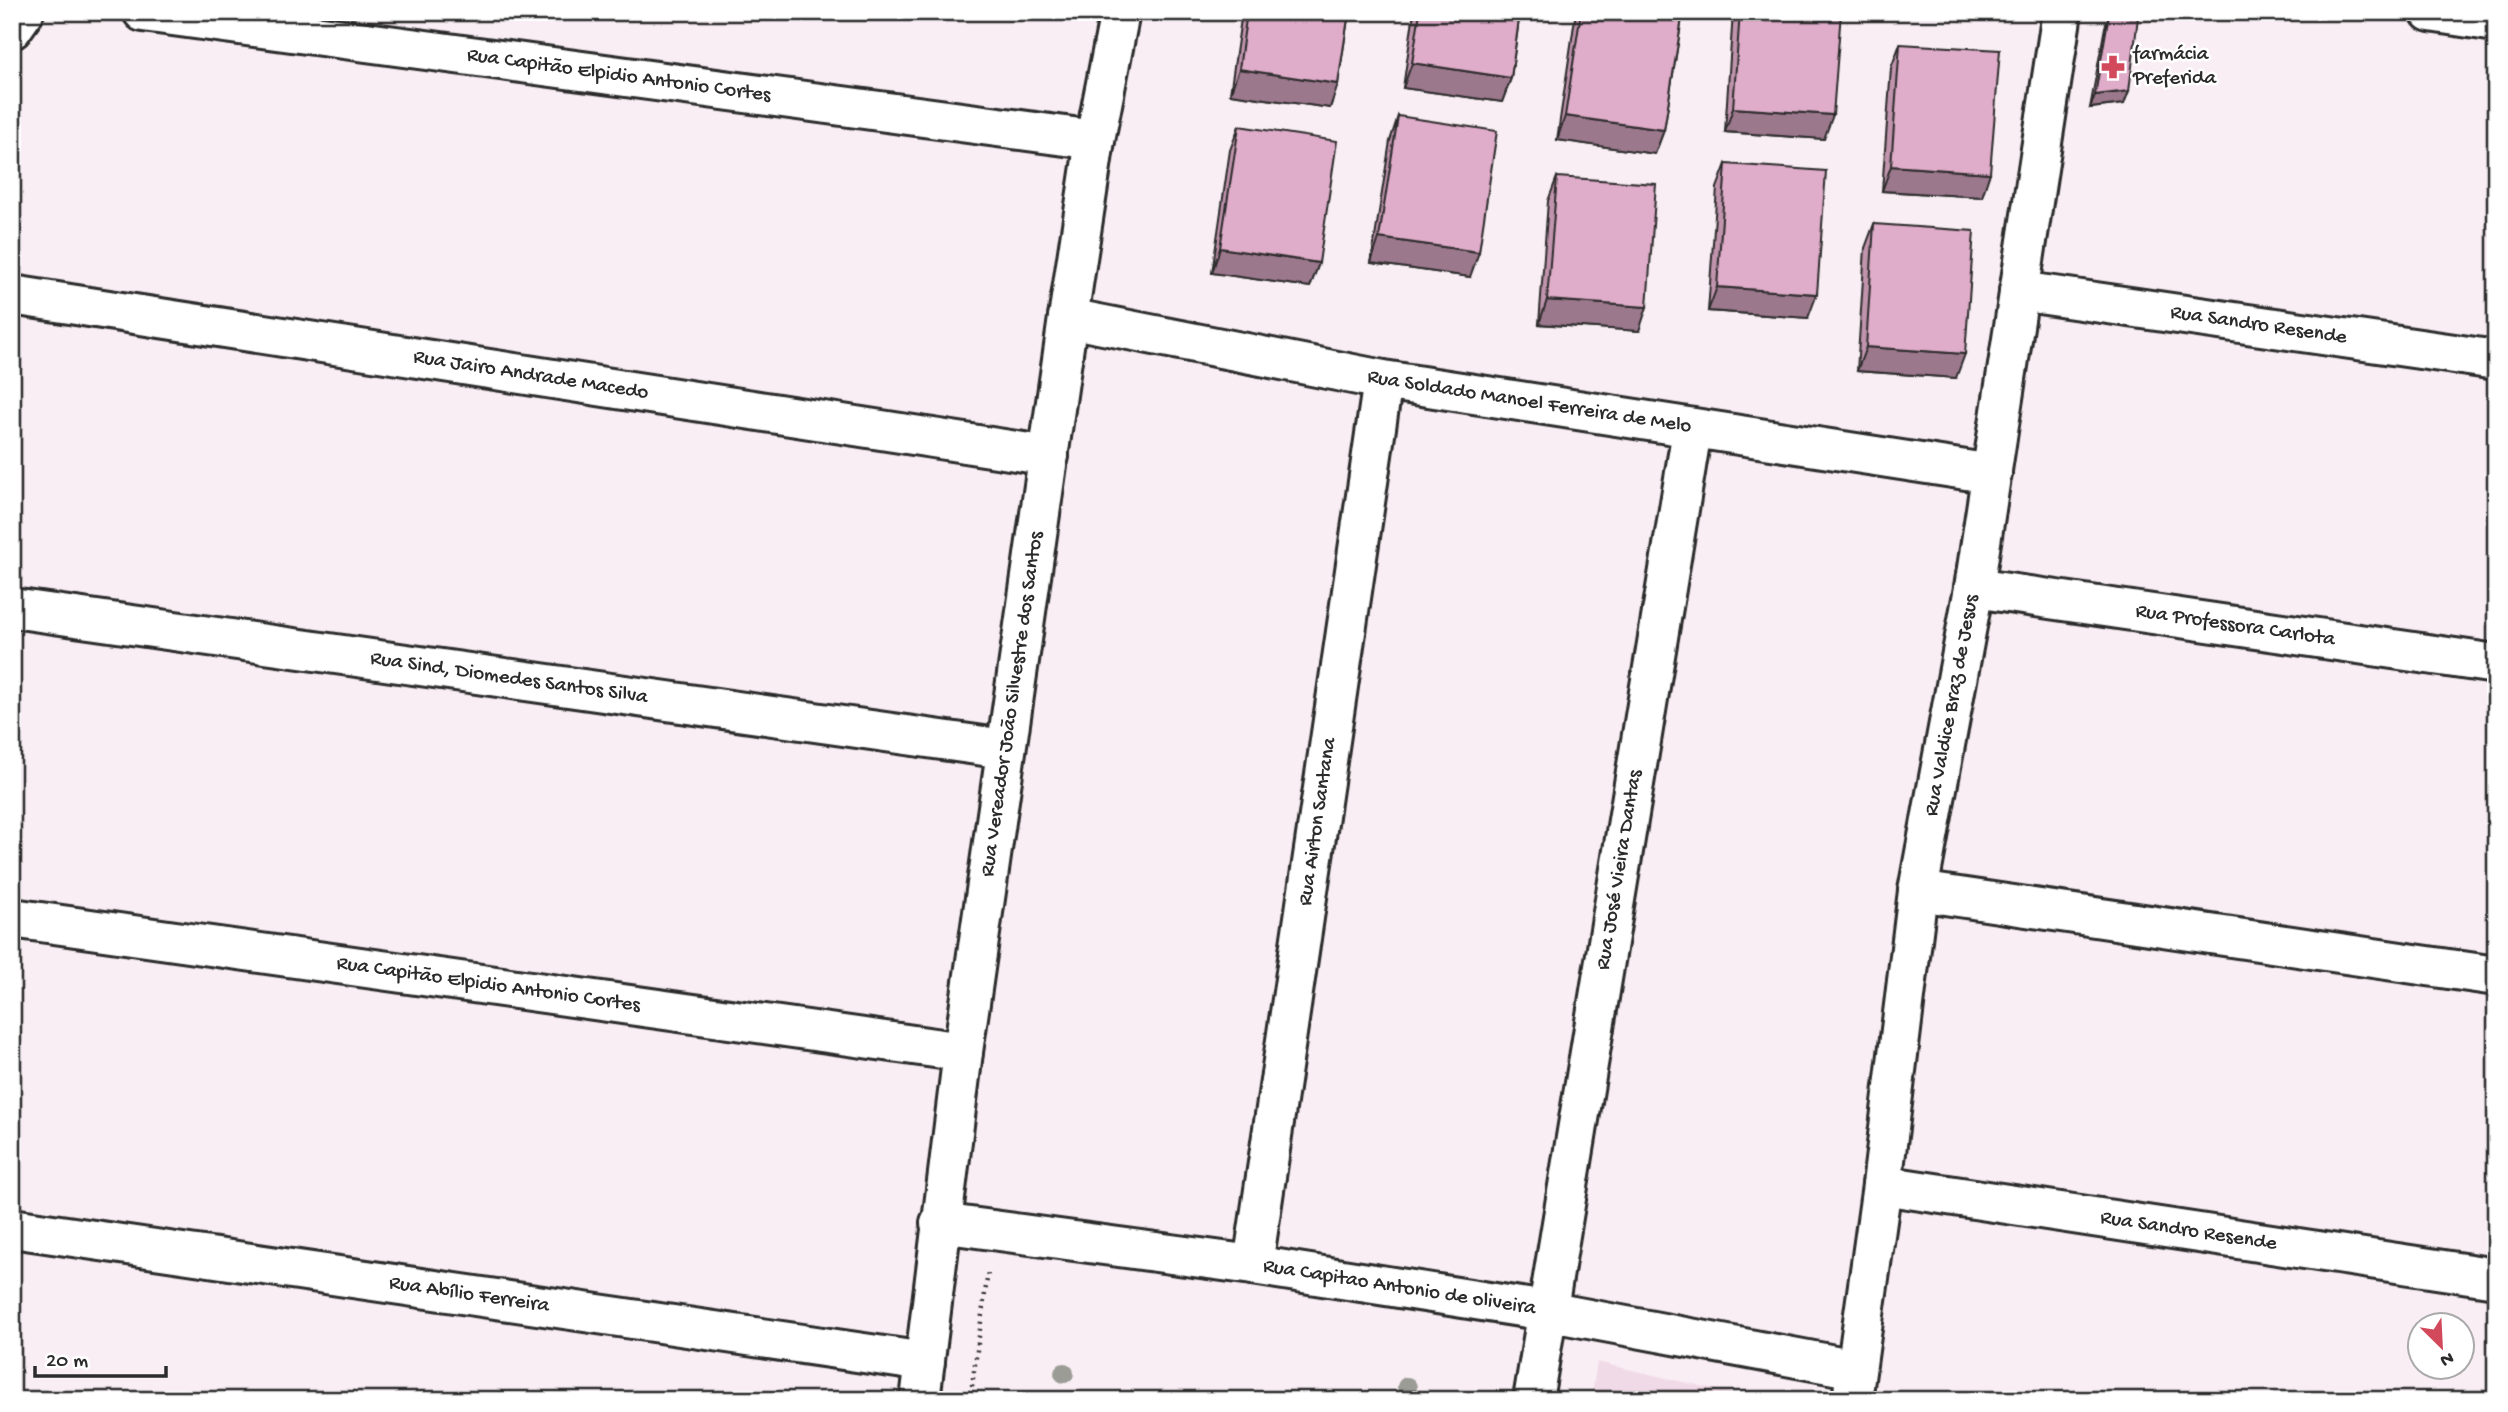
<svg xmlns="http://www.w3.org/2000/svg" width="2508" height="1412" viewBox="0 0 2508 1412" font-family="'Gochi Hand',sans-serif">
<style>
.built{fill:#f1dae7}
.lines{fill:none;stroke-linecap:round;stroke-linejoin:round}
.minor-casing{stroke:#2b2b2b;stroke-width:44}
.path{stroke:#2b2b2b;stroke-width:4.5;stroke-dasharray:2 5;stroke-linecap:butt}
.minor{stroke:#fff;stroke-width:38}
.tree{fill:#9b9c95}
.wall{fill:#c094ad;stroke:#2b2b2b;stroke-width:2}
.shaded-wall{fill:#9c788d;stroke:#2b2b2b;stroke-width:2}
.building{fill:#dfacc9;stroke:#2b2b2b;stroke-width:2}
.labels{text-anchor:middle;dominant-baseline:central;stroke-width:5;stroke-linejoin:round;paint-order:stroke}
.poi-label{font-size:21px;fill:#2b2b2b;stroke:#fff;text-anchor:start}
.street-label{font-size:21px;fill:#2b2b2b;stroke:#fff}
</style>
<rect width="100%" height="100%" fill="#f9eef4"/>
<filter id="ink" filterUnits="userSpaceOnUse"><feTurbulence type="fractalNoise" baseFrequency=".0143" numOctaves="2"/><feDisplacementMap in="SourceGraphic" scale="14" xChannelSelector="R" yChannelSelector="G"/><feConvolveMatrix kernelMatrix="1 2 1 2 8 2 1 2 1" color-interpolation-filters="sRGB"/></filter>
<g filter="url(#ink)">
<path class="built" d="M1597 1362 1762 1400H1591Z"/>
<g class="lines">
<g class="minor-casing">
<g id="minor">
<path id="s1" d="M143 12 1095 140"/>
<path d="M2430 12 2496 22"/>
<path d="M12 29 24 12"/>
<path id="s2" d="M2019 291 2496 360"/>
<path id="s3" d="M12 295 1049 456"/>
<path id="s4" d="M1068 318 1383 380 1992 474"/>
<path id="s5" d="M1974 588 2496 664"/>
<path id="s6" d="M12 608 1005 749"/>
<path d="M1918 891 2496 976"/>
<path id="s7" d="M12 918 963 1052"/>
<path id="s8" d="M1882 1185 2496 1278"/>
<path id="s9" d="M940 1223 1253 1265 1546 1311 1856 1369"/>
<path id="s10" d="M12 1228 925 1362"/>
<path id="s11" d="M1253 1265 1383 380"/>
<path id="s12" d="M920 1400 963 1052 1068 318 1095 140 1120 12"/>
<path id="s13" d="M1533 1400 1692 430"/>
<path id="s14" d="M1852 1400 1882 1185 1918 891 1974 588 2062 12"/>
</g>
</g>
<path class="path" d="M970 1400 988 1272"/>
<use href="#minor" class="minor"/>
</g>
<g class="tree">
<circle cx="1064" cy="1373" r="10"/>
<circle cx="1407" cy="1387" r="10"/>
</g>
<path class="wall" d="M1242 12H1349L1338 84 1330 108 1230 94Z
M1414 12H1520L1511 78 1502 102 1403 88Z
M1577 12H1683L1664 130 1655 154 1557 140 1575 18Z
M1733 12H1841L1824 139 1725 132Z
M2109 14 2124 104 2090 108 2105 27Z
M1900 44 1982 197 1882 191 1891 68Z
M1398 116 1470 277 1371 263 1390 141Z
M1239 126 1319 263 1310 287 1212 273 1230 150Z
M1726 164 1808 318 1708 311 1717 188Z
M1557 177 1639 331 1539 324 1548 201Z
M1874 224 1956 378 1857 371 1865 248Z"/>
<path class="shaded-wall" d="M1412 63 1511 78 1502 102 1403 88Z
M1239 69 1338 84 1330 108 1230 94Z
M2129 91 2124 104 2090 108 2095 95Z
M1733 108 1833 115 1824 139 1725 132Z
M1565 116 1664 130 1655 154 1557 140Z
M1891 166 1990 173 1982 197 1882 191Z
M1379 238 1479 252 1470 277 1371 263Z
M1220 248 1319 263 1310 287 1212 273Z
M1717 287 1817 294 1808 318 1708 311Z
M1547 300 1647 307 1639 331 1539 324Z
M1866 347 1965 354 1956 378 1857 371Z"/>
<path class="building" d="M1247 12H1349L1338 84 1239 69Z
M1420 12H1520L1511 78 1412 63Z
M1581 12H1683L1664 130 1565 116Z
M1740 12H1841L1833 115 1733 108Z
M2109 14 2138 17 2129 91 2095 95Z
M1900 44 2000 50 1990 173 1891 166Z
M1398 116 1497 131 1479 252 1379 238Z
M1239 126 1337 141 1319 263 1220 248Z
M1726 164 1826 171 1817 294 1717 287Z
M1557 177 1656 184 1647 307 1547 300Z
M1874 224 1974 231 1965 354 1866 347Z"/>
</g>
<defs>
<g id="pharmacy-bare" transform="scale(1.89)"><path d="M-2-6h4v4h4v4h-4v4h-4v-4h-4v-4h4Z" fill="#d1495b" stroke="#fff" stroke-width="2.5" paint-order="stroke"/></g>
</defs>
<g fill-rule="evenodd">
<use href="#pharmacy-bare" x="2113" y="67"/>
</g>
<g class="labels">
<g class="poi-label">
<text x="2133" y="55">farmácia<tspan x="2133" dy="24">Preferida</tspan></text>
</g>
<g class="street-label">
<text stroke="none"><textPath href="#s1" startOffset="480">Rua Capitão Elpidio Antonio Cortes</textPath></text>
<text stroke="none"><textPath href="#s2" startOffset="242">Rua Sandro Resende</textPath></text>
<text stroke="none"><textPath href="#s3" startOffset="525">Rua Jairo Andrade Macedo</textPath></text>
<text stroke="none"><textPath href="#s4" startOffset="469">Rua Soldado Manoel Ferreira de Melo</textPath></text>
<text stroke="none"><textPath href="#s5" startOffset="264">Rua Professora Carlota</textPath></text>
<text stroke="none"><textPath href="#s6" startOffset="502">Rua Sind, Diomedes Santos Silva</textPath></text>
<text stroke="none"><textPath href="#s12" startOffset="702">Rua Vereador João Silvestre dos Santos</textPath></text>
<text stroke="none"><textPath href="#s14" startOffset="702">Rua Valdice Braz de Jesus</textPath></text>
<text stroke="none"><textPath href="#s11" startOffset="448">Rua Airton Santana</textPath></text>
<text stroke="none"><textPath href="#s13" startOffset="537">Rua José Vieira Dantas</textPath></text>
<text stroke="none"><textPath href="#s7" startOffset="481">Rua Capitão Elpidio Antonio Cortes</textPath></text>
<text stroke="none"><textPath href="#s8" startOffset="310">Rua Sandro Resende</textPath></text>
<text stroke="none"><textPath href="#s9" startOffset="464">Rua Capitao Antonio de oliveira</textPath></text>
<text stroke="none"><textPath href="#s10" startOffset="462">Rua Abílio Ferreira</textPath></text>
</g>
</g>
<rect width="2508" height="1412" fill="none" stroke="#fff" stroke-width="42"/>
<rect x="21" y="21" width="2466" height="1370" fill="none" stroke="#2b2b2b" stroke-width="2.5" filter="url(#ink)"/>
<g transform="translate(2441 1346) rotate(156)"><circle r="33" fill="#ffffff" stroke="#aaaaaa" stroke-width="2"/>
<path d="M0-5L12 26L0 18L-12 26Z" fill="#d1495b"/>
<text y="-10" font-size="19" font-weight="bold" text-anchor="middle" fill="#2b2b2b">N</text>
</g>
<path d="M35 1366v10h131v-10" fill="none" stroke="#2b2b2b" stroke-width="3.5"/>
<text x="46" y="1366" font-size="21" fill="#2b2b2b" stroke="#ffffff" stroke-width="5" paint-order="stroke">20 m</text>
</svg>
